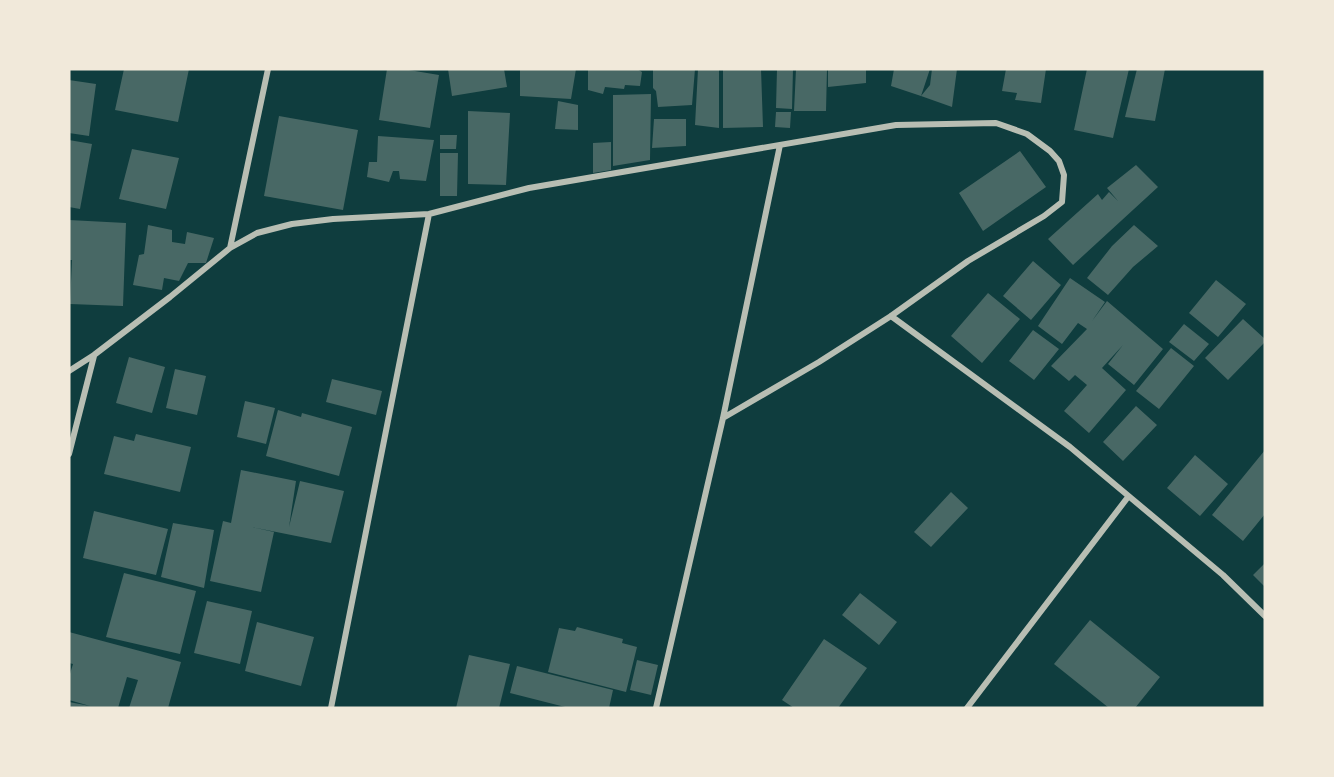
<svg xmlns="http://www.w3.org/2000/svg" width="1334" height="777" viewBox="0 0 1334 777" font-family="Raleway,sans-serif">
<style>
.building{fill:#486865}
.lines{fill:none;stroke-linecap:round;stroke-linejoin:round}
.minor{stroke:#b8beb3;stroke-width:6}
</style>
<rect width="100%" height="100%" fill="#0f3d3e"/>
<path class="building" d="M124 69H189L178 122 115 110Z
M387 69H403L439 75 430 128 379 120Z
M448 69H504L507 87 452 96Z
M520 69H576L571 99 520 96Z
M588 69H637L642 72 640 86 625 85 624 89 605 87 603 94 588 90Z
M653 69H695L692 105 658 107 656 91 653 88Z
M698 69H719V128L695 125Z
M723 69H761L763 127 723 128Z
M777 69H793L792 109 776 108Z
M796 69H827L826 111H794Z
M828 69H866V83L828 87Z
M894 69H930L921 96 891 86Z
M932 69H957L952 107 921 96 930 85Z
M1006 69H1046L1041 103 1015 100 1017 93 1002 91Z
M1087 69H1129L1113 138 1074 130Z
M1137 69H1165L1155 121 1125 117Z
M69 80 96 84 89 136 69 133Z
M651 94 650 160 613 166V95Z
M558 101 578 105V130L555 129Z
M468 111 510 113 506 185 468 184Z
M776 112H791L790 128 775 127Z
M279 116 358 130 343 210 264 196Z
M654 119H686V146L652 148Z
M440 135H457L456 149H440Z
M378 136 434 140 426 181 400 179 399 171H393L389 182 367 177 369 162H377Z
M69 140 92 144 80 209 69 207Z
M611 142V170L593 173V143Z
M132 149 179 158 166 209 119 199Z
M1020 151 1046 187 983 231 959 193Z
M440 153H458L457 196H440Z
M1136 165 1158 187 1073 265 1048 239 1098 194 1102 200 1109 192 1118 201 1107 188Z
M69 220 126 223 123 306 70 304 72 260H69Z
M148 225 172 230V242L185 244 187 232 214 238 206 263H188L179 281 164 278 162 290 133 285 139 255 144 254Z
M1134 225 1158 246 1133 267 1108 295 1087 278 1112 246Z
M1033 261 1061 285 1031 320 1003 296Z
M1070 278 1105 302 1092 321 1107 301 1163 349 1134 385 1108 364 1123 345 1102 368 1126 390 1089 433 1064 411 1087 385 1075 375 1069 381 1051 366 1087 329 1078 323 1062 344 1038 326Z
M1216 280 1246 304 1218 337 1189 313Z
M988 293 1020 319 982 363 951 336Z
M1243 319 1265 339V342L1228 380 1205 358Z
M1184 324 1209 344 1194 361 1169 342Z
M1033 330 1059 349 1034 380 1009 361Z
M1171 348 1194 366 1159 409 1136 391Z
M129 357 165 367 152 413 116 403Z
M175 369 206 376 197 415 166 408Z
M332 379 382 391 376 415 326 402Z
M245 401 275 408 266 444 237 437Z
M1136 406 1157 425 1123 461 1103 442Z
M278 410 301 417 302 413 352 427 339 476 266 456Z
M136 434 191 447 180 492 104 474 114 436 134 441Z
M1265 450V514L1243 541 1212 515Z
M1195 455 1228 484 1200 516 1167 488Z
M241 470 296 481 289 527 300 481 344 491 331 543 252 527 274 532 261 592 210 581 223 521 231 523Z
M951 492 968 508 931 547 914 532Z
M94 511 168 529 156 575 83 558Z
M173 523 214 530 204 588 161 577Z
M1265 563V587L1253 575Z
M124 573 196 591 180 654 106 637Z
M860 593 897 622 879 645 842 615Z
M207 601 252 611 240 664 194 653Z
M1090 620 1160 677 1135 708H1109L1054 664Z
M257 622 314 637 301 686 245 671Z
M577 627 623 639 622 643 637 647 626 692 548 672 559 628 575 631Z
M69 632 181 662 168 708H129L138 680 127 677 118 708H69V702L90 706 69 700V677L73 664 69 663Z
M824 639 867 668 838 708H794L782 700Z
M469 655 510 664 499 708H456Z
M637 660 658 665 651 695 630 690Z
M517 666 613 690 609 708H569L510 693Z"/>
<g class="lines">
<path class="minor" d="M230 248 268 69
M891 316 1070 447 1223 575 1265 616
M69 371 94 355 170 297 230 248 257 233 292 224 333 219 429 214 529 188 896 125 996 123 1027 134 1050 151 1059 161 1064 175 1062 202 1044 216 968 261 891 316 819 362 723 418
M69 454 94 356
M331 708 429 214
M656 708 723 418 780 145
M967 708 1128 497"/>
</g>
<rect width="1334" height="777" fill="none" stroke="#f1e9da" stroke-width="141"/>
</svg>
